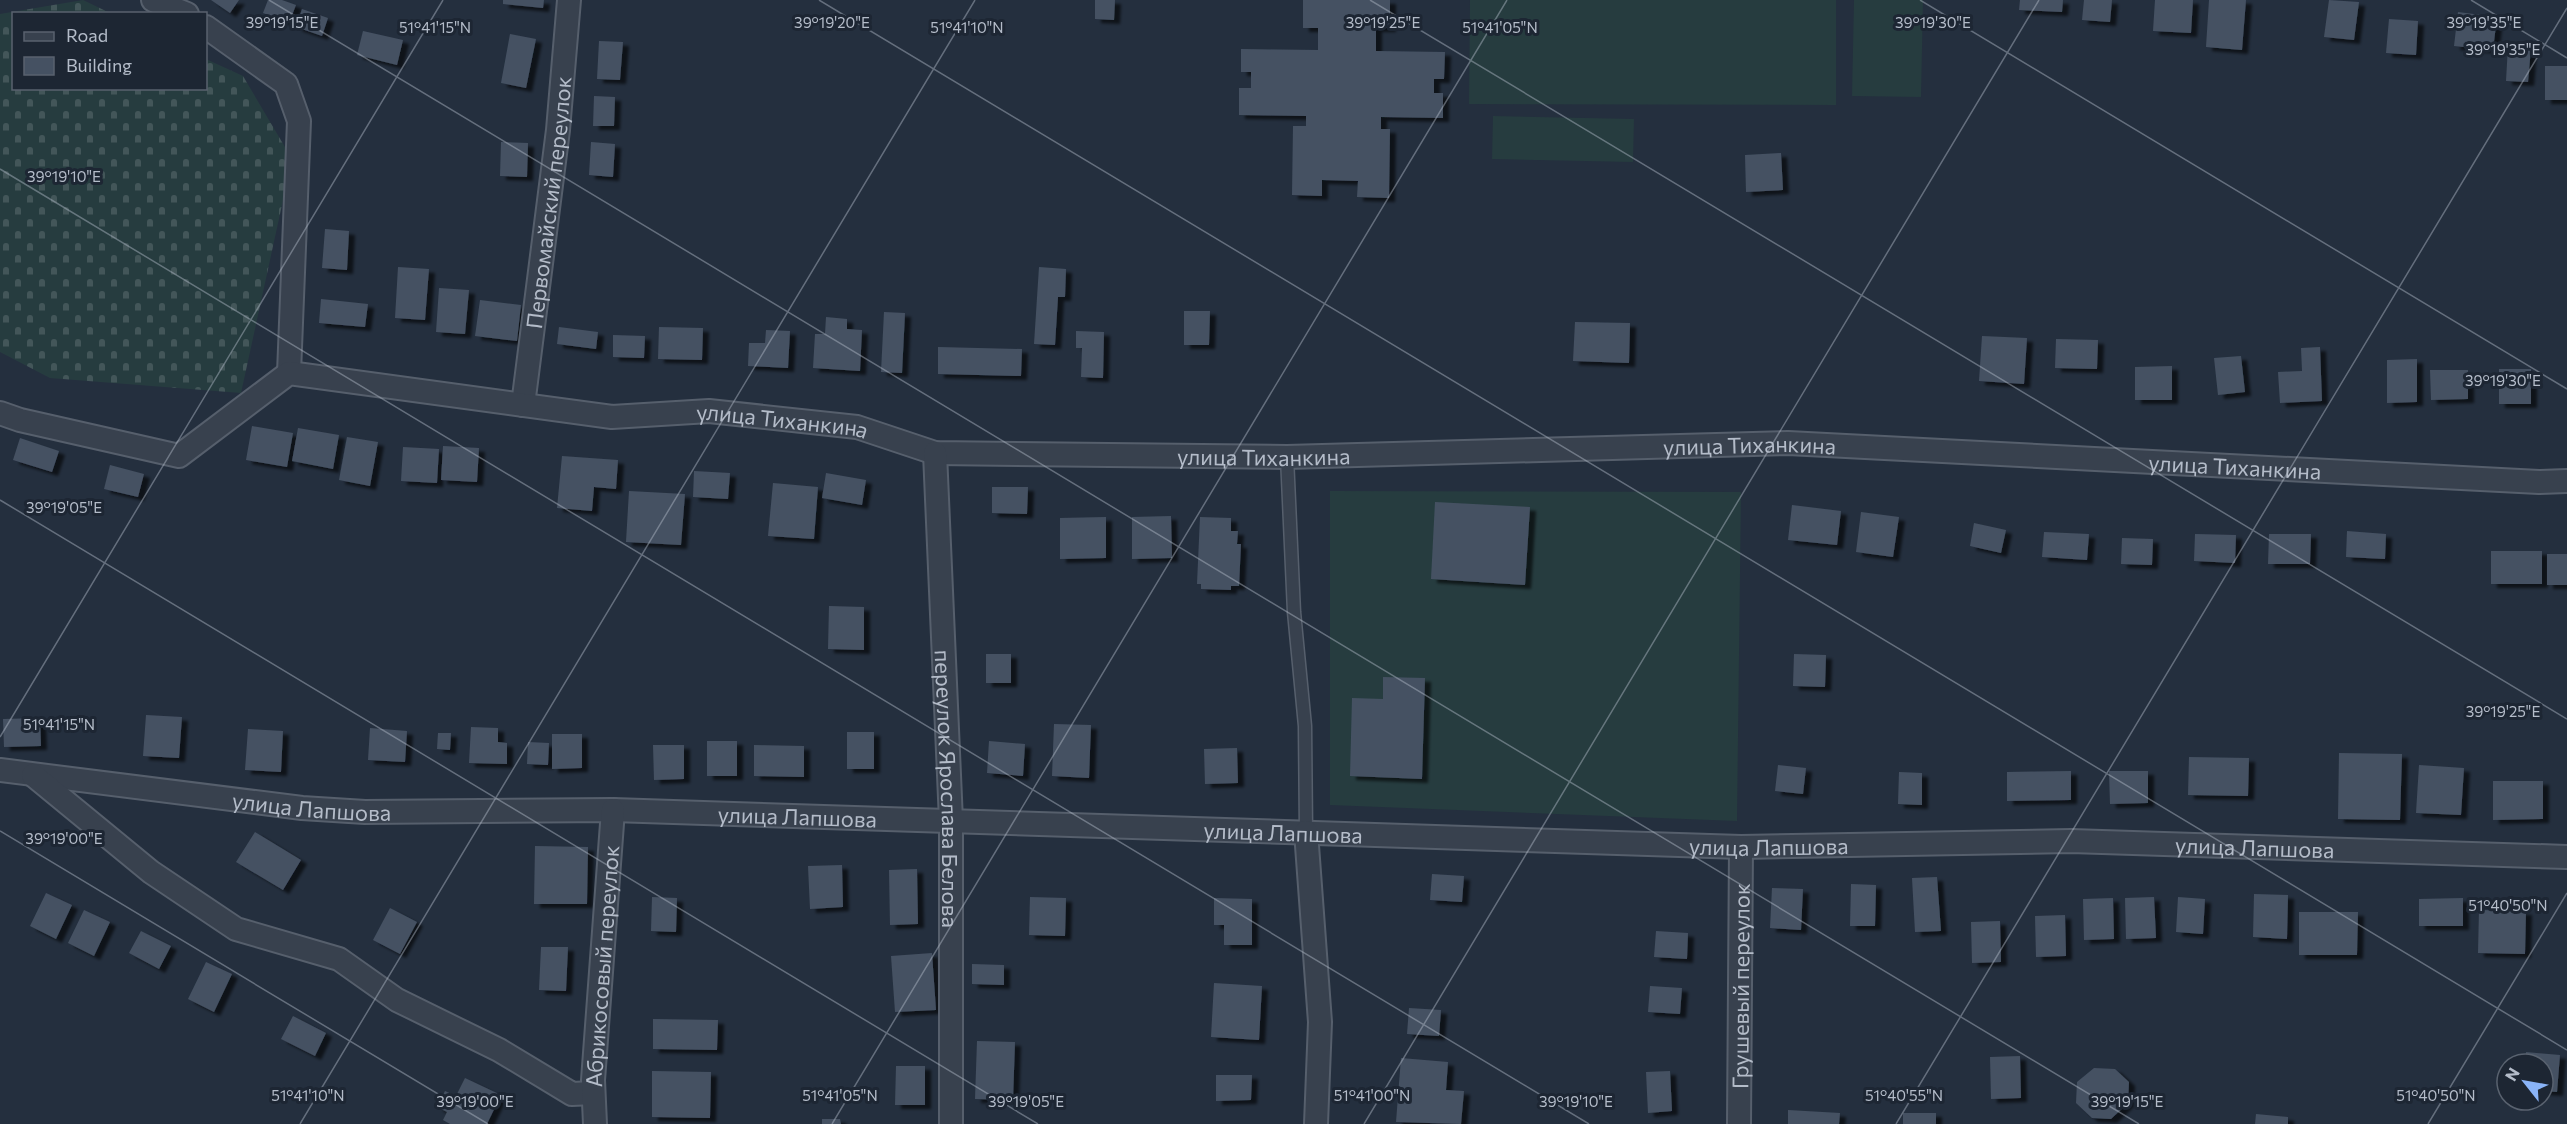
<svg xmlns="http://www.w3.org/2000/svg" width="2567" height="1124" viewBox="0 0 2567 1124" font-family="Commissioner,sans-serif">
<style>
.cemetery{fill:url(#cemetery-stones)}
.pitch{fill:#263c3f}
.building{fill:#455162;filter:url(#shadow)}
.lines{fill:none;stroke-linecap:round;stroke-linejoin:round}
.lane-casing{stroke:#565f6c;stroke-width:15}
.street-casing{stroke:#565f6c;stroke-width:26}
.lane{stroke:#38414e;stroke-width:12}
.street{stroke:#38414e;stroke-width:22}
.ticks{fill:none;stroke:#b4bcc9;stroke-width:1.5;stroke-opacity:0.45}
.labels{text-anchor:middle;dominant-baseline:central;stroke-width:6;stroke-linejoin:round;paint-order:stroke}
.street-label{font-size:22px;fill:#b4bcc9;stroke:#1d2633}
.ticks-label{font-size:15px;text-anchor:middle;fill:#b4bcc9;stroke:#1d2633;stroke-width:6;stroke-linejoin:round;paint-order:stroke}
</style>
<defs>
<pattern id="cemetery-stones" width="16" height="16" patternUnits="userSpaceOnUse" patternTransform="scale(1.5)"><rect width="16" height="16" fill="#263c3f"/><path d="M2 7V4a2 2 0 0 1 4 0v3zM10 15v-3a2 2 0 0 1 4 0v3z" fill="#435659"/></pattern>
<filter id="shadow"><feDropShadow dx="6" dy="4" stdDeviation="1.5" flood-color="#0009"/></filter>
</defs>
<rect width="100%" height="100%" fill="#242f3e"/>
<path class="cemetery" d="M83 0 110 13 14 14V88H206V59L243 76 292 159 241 393 50 378 0 352V14Z"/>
<path class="pitch" d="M1470 0H1836V105L1469 104Z
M1854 0H1923L1921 97 1852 96Z
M1493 116 1634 119 1633 162 1492 159Z
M1330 491 1741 492 1737 821 1330 805Z"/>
<path class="building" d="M211 0H239L230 13Z
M268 0H282L296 5 289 23 263 13Z
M503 0H544L543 8 503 4Z
M1095 0H1115L1114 20 1095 19Z
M1303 0H1390V28H1376V51L1445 52 1444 79H1434V93H1443V118L1381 117V129H1390L1389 198 1357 197 1358 181 1322 180V196L1292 195 1293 126H1306V116L1239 115V88H1251V72H1241V49L1318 50V28H1303Z
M2020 0H2063L2062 12 2019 10Z
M2084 0H2112L2110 22 2082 20Z
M2155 0H2193L2191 33 2153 31Z
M2209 0H2246L2242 50 2206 47Z
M2329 0 2359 2 2354 40 2324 37Z
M302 9 328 18 322 36 296 27Z
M2458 12 2497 17 2493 50 2454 46Z
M2389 19 2418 21 2416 55 2386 53Z
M363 31 403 40 397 65 357 55Z
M510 34 536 39 526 88 501 83Z
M599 41 623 42 620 80 597 79Z
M2508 46 2531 48 2528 82 2506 81Z
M2545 66H2567V100H2545Z
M594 96 615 97 614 126H593Z
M501 142 528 143 527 177 500 176Z
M591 142 615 144 613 177 589 175Z
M1781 153 1783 190 1746 192 1745 155Z
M325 229 349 231 347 270 322 268Z
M398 267 429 269 425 320 395 318Z
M1039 267 1066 269 1065 297H1058L1055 345 1034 344Z
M439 288 469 290 465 334 436 332Z
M321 299 368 304 365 327 319 323Z
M480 300 521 305 517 341 475 336Z
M1184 311H1210L1209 345H1184Z
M884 312 905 313 902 373 881 372Z
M826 317 847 319V329L862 330 860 371 813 368 815 334H825Z
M1575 322 1630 323 1629 363 1573 361Z
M559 327 598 332 596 349 557 344Z
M659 327 703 328 702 360 658 359Z
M766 330 790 331 788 368 748 366 749 343H765Z
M1076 331 1104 332 1103 378 1081 377 1082 348H1076Z
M613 335 645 336 644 358 613 357Z
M1982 336 2027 338 2024 384 1979 381Z
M2056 339 2098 340 2097 369 2055 368Z
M938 347 1022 349 1021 376 938 374Z
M2320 347 2322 401 2280 403 2278 372 2302 371 2301 348Z
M2241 356 2245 392 2218 395 2214 358Z
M2417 359V402L2387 403V360Z
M2172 366V400H2135V367Z
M2499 369H2531V404H2499Z
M2430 370H2468V399L2431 400Z
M252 426 293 433 287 467 246 460Z
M298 428 339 435 333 469 292 461Z
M347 437 378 442 370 486 339 480Z
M20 438 59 451 52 472 13 460Z
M443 446 479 448 477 482 441 480Z
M403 447 439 449 437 483 401 481Z
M562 456 618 460 616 489 594 487 592 511 557 508Z
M110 465 144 474 138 497 104 489Z
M694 471 730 473 728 499 693 497Z
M826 473 866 480 862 505 822 498Z
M773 483 818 487 814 539 768 536Z
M992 487H1028L1027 514 992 513Z
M629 491 685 494 681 545 626 542Z
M1435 502 1530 507 1525 585 1431 579Z
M1792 505 1841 511 1837 545 1788 540Z
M1861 512 1899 517 1893 557 1856 552Z
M1171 516 1172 558 1132 559V517Z
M1106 517V558L1060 559V518Z
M1200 517 1231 518V531H1238L1237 544H1241L1239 586H1231V590L1201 589V584H1197Z
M1974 523 2006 530 2001 553 1970 546Z
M2347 531 2386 534 2385 559 2346 557Z
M2044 532 2089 534 2087 560 2042 557Z
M2195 534 2236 535 2235 563 2194 561Z
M2269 534H2311L2310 564H2268Z
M2122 538 2153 539 2152 565 2121 564Z
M2491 551H2542V584H2491Z
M2547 554H2567V585H2547Z
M829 606 864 607V650L828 649Z
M986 654H1011V683H986Z
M1794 654 1826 655 1825 687 1793 686Z
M1383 677 1425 678 1422 779 1350 776 1352 698 1383 699Z
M146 715 182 717 179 758 143 756Z
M40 718 41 746 4 747 3 719Z
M1054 724 1091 725 1089 778 1052 776Z
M471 727 498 728V742L507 743V764L469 763Z
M370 728 407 731 405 762 368 760Z
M248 729 283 731 281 772 245 770Z
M847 732H874V769H847Z
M438 733H451L450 750 437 749Z
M552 734H582V768L552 769Z
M707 741H737V776H707Z
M989 741 1025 744 1023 776 987 773Z
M528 742 549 743 548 765 527 764Z
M653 745H684V779L654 780Z
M754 745 804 746V777L754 776Z
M1237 748 1238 783 1205 784 1204 749Z
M2339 753 2402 754 2400 820 2338 819Z
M2189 757 2249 758 2248 796 2188 795Z
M1778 765 1806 768 1803 794 1775 791Z
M2419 765 2464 768 2461 815 2416 813Z
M2071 771V800L2007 801V772Z
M2109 771H2148V803L2110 804Z
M1899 772 1922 773V805L1898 804Z
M2493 781H2543V819L2493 820Z
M255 832 301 860 283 890 236 862Z
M535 846 588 847 587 904H534Z
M842 865 843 907 810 909 808 866Z
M917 869 918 924 890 925 889 870Z
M1432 874 1464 876 1462 902 1430 900Z
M1937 877 1941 931 1915 932 1912 878Z
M1851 884 1876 885 1875 926H1850Z
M1772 888 1803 889 1801 930 1770 928Z
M46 893 72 905 56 939 30 926Z
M2254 894 2288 895 2287 939 2253 937Z
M652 897 677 898 676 932 651 931Z
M1030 897 1066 898 1065 936 1029 935Z
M2154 897 2156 938 2126 939 2125 898Z
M2178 897 2205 899 2203 934 2176 932Z
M1214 898 1252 899V945H1224V925H1214Z
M2113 898 2114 939 2084 940 2083 899Z
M2463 898V926H2419V899Z
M390 908 417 922 400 954 373 940Z
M84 910 110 922 94 956 68 943Z
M2479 910 2526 911 2525 954 2478 953Z
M2299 912H2358L2357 955H2299Z
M2065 915 2066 956 2036 957 2035 916Z
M2000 921 2001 962 1972 963 1971 922Z
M141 931 171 946 159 969 129 953Z
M1656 931 1688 933 1687 959 1654 957Z
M541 947H568L566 991 539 990Z
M932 953 936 1010 895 1012 891 956Z
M206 962 232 974 214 1012 188 999Z
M972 964 1004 965V985L972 984Z
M1214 983 1262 986 1259 1040 1211 1037Z
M1650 986 1682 988 1680 1014 1648 1012Z
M1409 1008 1441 1010 1439 1036 1407 1034Z
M293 1016 326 1033 315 1056 281 1039Z
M653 1019 718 1020 717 1050 653 1049Z
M977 1041 1015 1042 1013 1100 975 1099Z
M2526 1052 2560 1055 2557 1092 2543 1091V1064H2525Z
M2020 1056 2021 1098 1991 1099 1990 1057Z
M1401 1058 1448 1062 1446 1090 1464 1091 1461 1124 1396 1122Z
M896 1066H925V1105H895Z
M2094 1068 2115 1069 2129 1082 2128 1103 2111 1119 2092 1118 2076 1103 2077 1082Z
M652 1071 711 1072 710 1118 652 1117Z
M1670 1071 1672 1111 1648 1113 1646 1072Z
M1216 1075H1252L1251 1100 1216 1101Z
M465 1078 501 1095 487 1124H450L443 1120 447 1112 437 1107 445 1091 456 1096Z
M1788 1110 1840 1113 1839 1124H1788Z
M1903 1113H1936V1124H1903Z
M2256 1114 2288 1117V1124H2255Z
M822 1119H840L841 1124H822Z"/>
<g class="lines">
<g class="lane-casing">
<path id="lane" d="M1287 457 1294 612 1305 726 1306 832"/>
</g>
<g class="street-casing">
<g id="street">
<path d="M153 0 187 14"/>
<path d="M206 27 286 84 299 121 289 373"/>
<path id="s1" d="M523 405 558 130 569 0"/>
<path id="s2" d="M0 413 20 420 179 456 289 373 612 417 709 411 857 427 935 453 1287 457 1788 443 2539 482 2567 481"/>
<path id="s3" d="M935 453 951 821V1124"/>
<path id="s4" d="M0 770 302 808 365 812 613 810 1741 847 2071 841 2567 857"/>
<path d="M33 775 151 872 236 929 339 959 397 1000 499 1050 572 1094 593 1093"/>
<path d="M1306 832 1320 1022 1316 1124"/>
<path id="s5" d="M595 1124 593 1080 613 810"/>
<path id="s6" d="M1739 1124 1741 847"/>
</g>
</g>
<use href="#lane" class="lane"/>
<use href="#street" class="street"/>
</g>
<path class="ticks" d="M269 0 2139 1124M819 0 2567 1050M1370 0 2567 719M1920 0 2567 389M2471 0 2567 58M0 169 1589 1124M0 500 1038 1124M0 737 443 0M0 831 488 1124M300 1124 975 0M832 1124 1507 0M1364 1124 2039 0M1896 1124 2567 8M2428 1124 2567 893"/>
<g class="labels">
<g class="street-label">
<text stroke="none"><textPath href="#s1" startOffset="204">Первомайский переулок</textPath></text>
<text stroke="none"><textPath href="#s2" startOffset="819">улица Тиханкина</textPath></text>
<text stroke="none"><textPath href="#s2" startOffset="1791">улица Тиханкина</textPath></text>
<text stroke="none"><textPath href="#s2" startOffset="1305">улица Тиханкина</textPath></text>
<text stroke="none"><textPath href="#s2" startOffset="2277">улица Тиханкина</textPath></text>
<text stroke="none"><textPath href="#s3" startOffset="336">переулок Ярослава Белова</textPath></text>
<text stroke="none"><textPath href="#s4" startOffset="314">улица Лапшова</textPath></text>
<text stroke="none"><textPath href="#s4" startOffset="800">улица Лапшова</textPath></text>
<text stroke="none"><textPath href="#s4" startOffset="1286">улица Лапшова</textPath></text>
<text stroke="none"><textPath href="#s4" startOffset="1772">улица Лапшова</textPath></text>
<text stroke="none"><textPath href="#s4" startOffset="2258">улица Лапшова</textPath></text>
<text stroke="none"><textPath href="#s5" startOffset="158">Абрикосовый переулок</textPath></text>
<text stroke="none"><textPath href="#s6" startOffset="138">Грушевый переулок</textPath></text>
</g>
</g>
<g class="ticks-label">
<text x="2484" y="28">39°19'35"E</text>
<text x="282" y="28">39°19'15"E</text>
<text x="832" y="28">39°19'20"E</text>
<text x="1383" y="28">39°19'25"E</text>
<text x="1933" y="28">39°19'30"E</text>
<text x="435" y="33">51°41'15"N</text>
<text x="967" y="33">51°41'10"N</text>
<text x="1500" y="33">51°41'05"N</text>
<text x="2503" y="55">39°19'35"E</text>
<text x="64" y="182">39°19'10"E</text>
<text x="2503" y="386">39°19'30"E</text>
<text x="64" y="513">39°19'05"E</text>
<text x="2503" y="717">39°19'25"E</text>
<text x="59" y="730">51°41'15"N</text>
<text x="64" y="844">39°19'00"E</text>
<text x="2508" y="911">51°40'50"N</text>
<text x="308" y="1101">51°41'10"N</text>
<text x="840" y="1101">51°41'05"N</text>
<text x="1372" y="1101">51°41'00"N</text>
<text x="1904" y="1101">51°40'55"N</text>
<text x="2436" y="1101">51°40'50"N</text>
<text x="475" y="1107">39°19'00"E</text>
<text x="1026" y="1107">39°19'05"E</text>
<text x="1576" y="1107">39°19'10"E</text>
<text x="2127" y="1107">39°19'15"E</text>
</g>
<rect x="12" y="12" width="195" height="78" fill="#1d2633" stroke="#59626f" stroke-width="1.5"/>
<rect x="24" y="32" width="30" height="9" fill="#38414e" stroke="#59626f" stroke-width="1.5"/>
<text x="66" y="42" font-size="18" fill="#b4bcc9">Road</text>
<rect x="24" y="57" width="30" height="18" fill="#455162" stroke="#59626f" stroke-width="1.5"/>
<text x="66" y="72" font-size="18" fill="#b4bcc9">Building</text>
<g transform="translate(2525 1082) rotate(301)"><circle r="28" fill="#1d2633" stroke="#59626f" stroke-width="1.5"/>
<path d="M0-4.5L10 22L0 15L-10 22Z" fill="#8ab4f8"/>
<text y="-9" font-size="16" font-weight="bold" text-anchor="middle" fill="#b4bcc9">N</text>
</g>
</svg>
